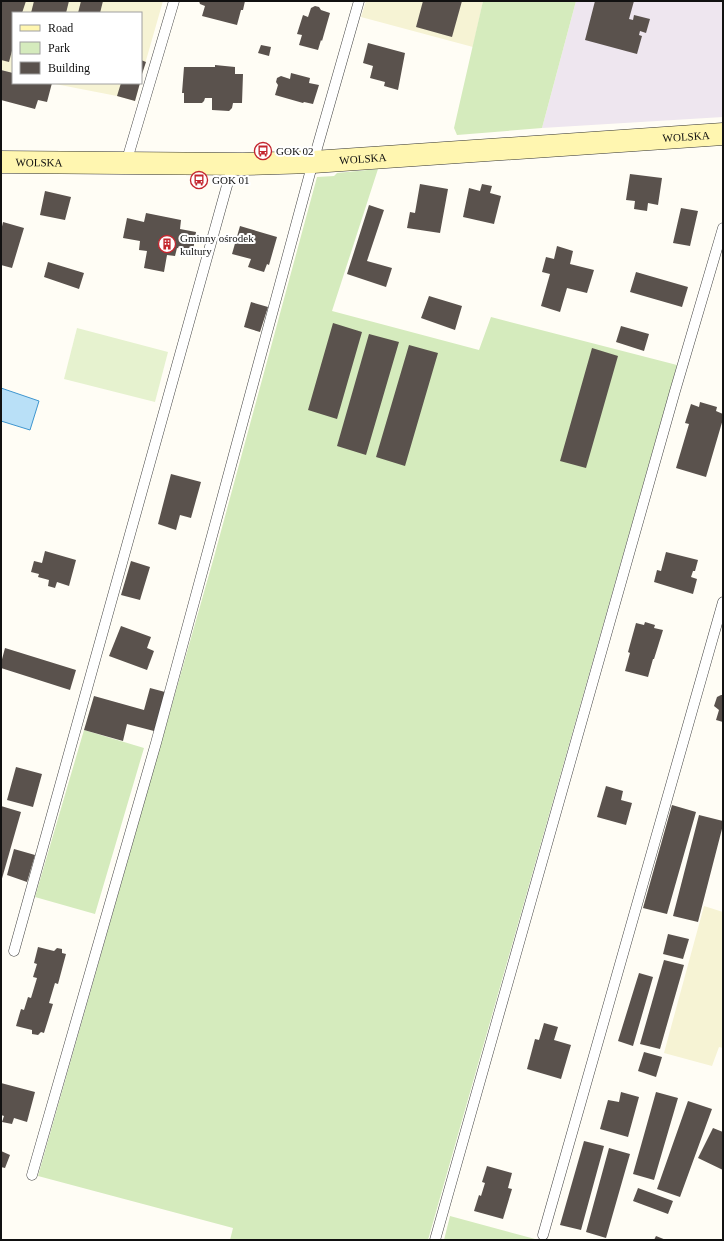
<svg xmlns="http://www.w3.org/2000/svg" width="724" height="1241" viewBox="0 0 724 1241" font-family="Georgia,serif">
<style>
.industrial{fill:#eee6ef}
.farmland{fill:#f6f3d4}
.green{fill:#d5ebbd}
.pitch{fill:#e6f2cf}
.water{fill:#b9e0f7;stroke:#3f96cf}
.building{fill:#5a524d}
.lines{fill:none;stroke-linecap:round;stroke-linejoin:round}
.lane-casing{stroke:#444;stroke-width:11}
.secondary-casing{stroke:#333;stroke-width:23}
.lane{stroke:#fff;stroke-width:10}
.secondary{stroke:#fff6b0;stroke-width:22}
.labels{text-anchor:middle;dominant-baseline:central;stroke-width:4;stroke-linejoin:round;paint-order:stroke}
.street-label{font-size:11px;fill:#111;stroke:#fff}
.poi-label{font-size:11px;fill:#111;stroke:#fff;text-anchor:start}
</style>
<rect width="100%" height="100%" fill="#fffdf5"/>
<path class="industrial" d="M576 1H723V117L542 128Z"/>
<path class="farmland" d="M1 1H163L141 78V13H13V73L1 70Z
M366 1H483L473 47 361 17Z
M50 83H140L135 101 117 96Z
M704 906 723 912V1048L719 1047 712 1066 664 1053Z"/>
<path class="green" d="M483 1H576L542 128 457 135 454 128Z
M378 169 332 311 479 350 491 317 677 365 428 1240H230L233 1228 38 1176 214 557 317 177 334 176 337 173Z
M84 730 144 748 95 914 35 897Z
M450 1216 535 1239 538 1240H444Z"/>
<path class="pitch" d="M77 328 168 352 155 402 64 379Z"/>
<path class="water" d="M1 388 39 401 30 430 1 421Z"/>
<path class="building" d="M1 1H26L22 13H13V47L9 62 1 60Z
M34 1H69L66 13H31Z
M81 1H103L100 13H78Z
M199 1H245L243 10H241L237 25 202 16 205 6 200 4Z
M423 1H462L452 37 416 27Z
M595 1H634L629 19 633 20 634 15 650 19 646 33 640 31 639 35 642 36 637 54 585 40Z
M315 6 319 7 321 10 330 13 322 41 321 40 318 50 299 45 302 35 297 34 303 15 308 17 311 8Z
M368 43 405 53 398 90 384 86 385 82 370 78 373 66 363 63Z
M261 45 271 47 269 56 258 53Z
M141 60 146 62 141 77Z
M215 65 235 67V74H243L242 103H233L232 108 229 111 212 110V98H205L204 101 202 103H184V93H182L184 67H215Z
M1 70 13 73V83H52L47 102 38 100 35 109 1 100Z
M291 73 310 78 309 83 319 85 313 104 304 102 303 103 275 95 278 85 276 82 277 78 281 76 290 79Z
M121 83H140L135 101 117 96Z
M630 174 662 178 658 205 648 203 647 211 634 209 635 201 626 200Z
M420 184 448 189 440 233 407 228 410 212 415 213Z
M482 184 492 186 490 193 501 196 494 224 463 217 469 188 480 191Z
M45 191 71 197 65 220 40 215Z
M369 205 384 210 367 261 392 268 386 287 347 274Z
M681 208 698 211 690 246 673 243Z
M146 213 181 220 180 229 196 232 193 251 177 248 175 256 167 255 164 272 144 268 147 251 139 250 140 241 123 238 127 218 144 222Z
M3 222 24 228 12 268 1 265V231Z
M240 226 277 237 269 265 267 264 264 272 248 267 251 259 232 254Z
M557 246 573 251 570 264 594 270 587 293 567 288 560 312 541 306 550 274 542 272 546 257 554 259Z
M48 262 84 273 79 289 44 277Z
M636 272 688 287 682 307 630 292Z
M429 296 462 306 455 330 421 318Z
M251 302 268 307 260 332 244 327Z
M333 323 362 332 337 419 308 410Z
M621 326 649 334 644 351 616 342Z
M369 334 399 342 366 455 337 446Z
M409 345 438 353 405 466 376 457Z
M592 348 618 356 586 468 560 461Z
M700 402 717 407 716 411 723 414V419L706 477 676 468 689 424 685 423 691 404 699 407Z
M171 474 201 482 191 518 180 515 176 530 158 524Z
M45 551 76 560 69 586 57 582 55 588 48 586 49 580 38 577 39 574 31 572 34 561 42 563Z
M666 552 698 560 695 571H693L691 577 697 579 693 594 654 582 657 570 661 571Z
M131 561 150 567 140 600 121 595Z
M645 622 655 625 654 628 663 630 654 659H653L648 677 625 671 630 653 628 652 636 623 644 625Z
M121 626 151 637 147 648 154 651 147 670 109 656Z
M5 648 76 670 70 690 1 668V663Z
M150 688 165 692 154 731 127 724 123 741 84 730 94 696 144 710Z
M721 695H723V722L716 720 719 710 714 706 717 697Z
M16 767 42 774 33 807 7 800Z
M606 786 623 791 621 800 632 803 626 825 597 817Z
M672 805 696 812 667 914 643 908Z
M1 806 21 812 1 882Z
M699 815 723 821V825L698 922 673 916Z
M14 849 35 855 27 882 7 875Z
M668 934 689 939 683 959 663 954Z
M38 947 54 951 57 948 62 949V953L66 954 58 984 55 983 49 1003 53 1004 44 1033 41 1032 38 1035 32 1034V1030L16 1026 21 1009 24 1010 28 997 31 998 37 978 33 977 37 964 34 963Z
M664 960 684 965 660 1049 640 1044Z
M639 973 653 977 633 1046 618 1041Z
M544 1023 558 1027 554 1040 571 1045 561 1079 527 1069 535 1039 539 1040Z
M644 1052 662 1057 656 1077 638 1071Z
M1 1083 35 1092 27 1122 14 1118 12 1124 2 1122 4 1116 1 1115Z
M621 1092 639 1097 628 1137 600 1129 608 1100 619 1102Z
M656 1092 678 1098 654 1180 633 1174Z
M688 1101 712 1109 680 1197 657 1189Z
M713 1128 723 1132V1170L698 1158Z
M584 1141 604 1146 581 1230 560 1225Z
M609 1148 630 1154 606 1238 586 1232Z
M1 1151 10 1155 5 1168 1 1167Z
M487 1166 512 1173 508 1188 512 1189 503 1219 474 1211 479 1195 481 1196 485 1183 482 1182Z
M638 1188 673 1201 668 1214 633 1201Z
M656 1236 666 1240H654Z"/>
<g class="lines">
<g class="lane-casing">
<path id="lane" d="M126 163 174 1
M14 951 233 164
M32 1175 156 743 313 162 359 1
M543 1235 723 602
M435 1240 675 391 723 228"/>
</g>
<g class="secondary-casing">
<g id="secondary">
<path id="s1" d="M1 162 243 164 313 162 723 134"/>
</g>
</g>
<use href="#lane" class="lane"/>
<use href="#secondary" class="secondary"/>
</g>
<defs>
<g id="bus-ring" transform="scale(0.9)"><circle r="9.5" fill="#fff" stroke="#c4262e" stroke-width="1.5"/><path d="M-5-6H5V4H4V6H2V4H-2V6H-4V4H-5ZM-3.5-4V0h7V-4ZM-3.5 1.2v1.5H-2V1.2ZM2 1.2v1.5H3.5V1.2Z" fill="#c4262e"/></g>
<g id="building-ring" transform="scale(0.9)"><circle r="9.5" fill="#fff" stroke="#c4262e" stroke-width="1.5"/><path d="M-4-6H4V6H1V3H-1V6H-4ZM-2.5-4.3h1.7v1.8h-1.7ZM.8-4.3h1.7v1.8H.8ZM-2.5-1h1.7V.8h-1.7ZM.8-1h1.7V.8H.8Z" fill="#c4262e"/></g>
</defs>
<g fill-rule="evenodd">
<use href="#bus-ring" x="263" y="151"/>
<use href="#bus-ring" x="199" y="180"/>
<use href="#building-ring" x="167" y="244"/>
</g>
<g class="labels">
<g class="street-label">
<text stroke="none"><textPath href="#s1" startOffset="686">WOLSKA</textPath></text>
<text stroke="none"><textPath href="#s1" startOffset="362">WOLSKA</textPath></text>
<text stroke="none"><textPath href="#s1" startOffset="38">WOLSKA</textPath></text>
</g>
<g class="poi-label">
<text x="276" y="151">GOK 02</text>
<text x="212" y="180">GOK 01</text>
<text x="180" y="238">Gminny ośrodek<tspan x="180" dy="13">kultury</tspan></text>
</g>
</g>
<rect width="724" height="1241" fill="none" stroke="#111111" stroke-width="4"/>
<rect x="12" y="12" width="130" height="72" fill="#ffffff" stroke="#a0a0a0"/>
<rect x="20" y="25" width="20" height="6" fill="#fff6b0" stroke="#a0a0a0"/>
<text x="48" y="32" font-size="12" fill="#111111">Road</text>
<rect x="20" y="42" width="20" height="12" fill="#d5ebbd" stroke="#a0a0a0"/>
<text x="48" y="52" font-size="12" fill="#111111">Park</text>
<rect x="20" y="62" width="20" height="12" fill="#5a524d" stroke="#a0a0a0"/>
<text x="48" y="72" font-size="12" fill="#111111">Building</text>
</svg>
